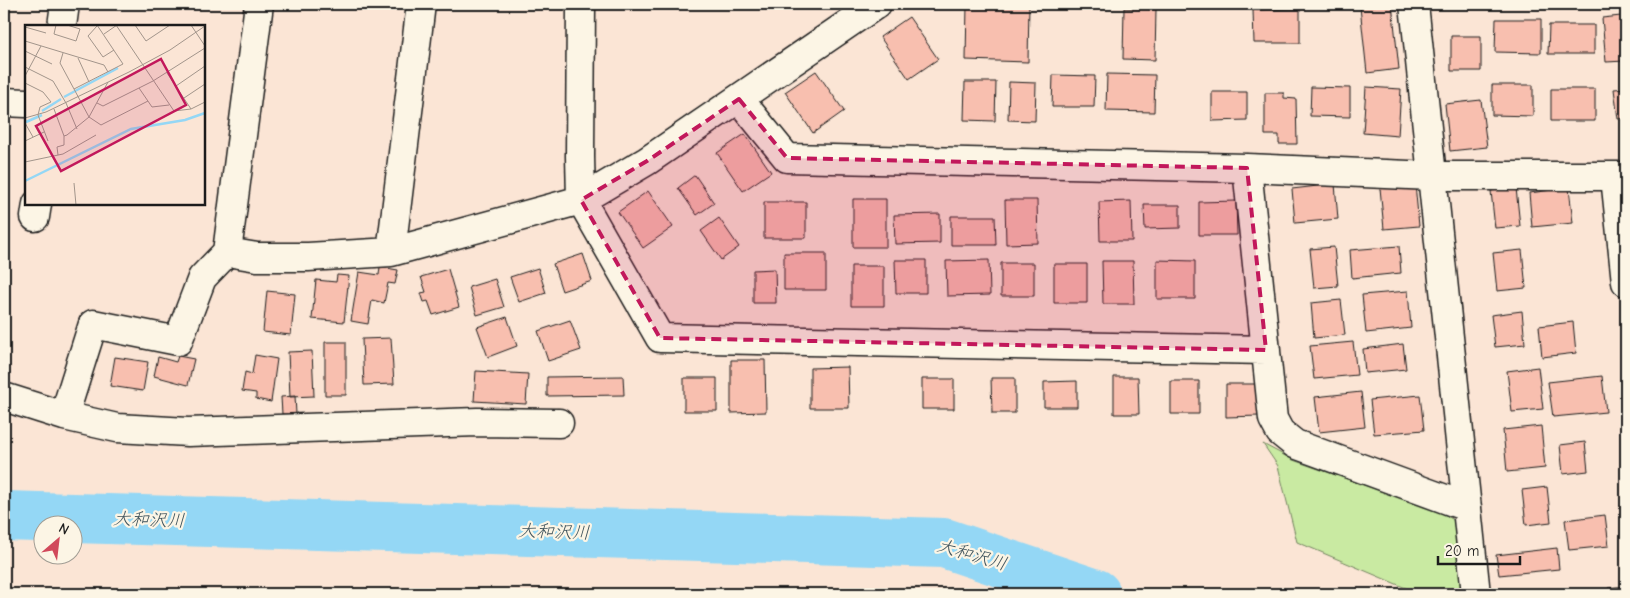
<svg xmlns="http://www.w3.org/2000/svg" width="1630" height="598" viewBox="0 0 1630 598" font-family="'Comic Neue','Klee One',sans-serif">
<style>
.park{fill:#c9eaa2;stroke:#72835f}
.lines{fill:none;stroke-linecap:round;stroke-linejoin:round}
.river{stroke:#94d7f5;stroke-width:50}
.building{fill:#f8bfaf;stroke:#1c1c1c}
.street-casing{stroke:#1c1c1c;stroke-width:31}
.street{stroke:#fcf5e5;stroke-width:28}
.marked{fill:#c2185b;fill-opacity:0.2;stroke:#c2185b;stroke-width:4;stroke-dasharray:10 6;stroke-linejoin:round}
.labels{text-anchor:middle;dominant-baseline:central;stroke-width:4.5;stroke-linejoin:round;paint-order:stroke}
.water-label{font-size:18px;font-style:italic;fill:#40545d;stroke:#fcf5e5}
.inset-river{fill:none;stroke:#94d7f5;stroke-width:2.5}
.inset-road{fill:none;stroke:#a2958b;stroke-width:1}
.view{fill:#c2185b;fill-opacity:0.15;stroke:#c2185b;stroke-width:2.5}
.inset-edge{fill:none;stroke:#1c1c1c;stroke-width:2.5}
</style>
<rect width="100%" height="100%" fill="#fbe5d5"/>
<filter id="ink" filterUnits="userSpaceOnUse"><feTurbulence type="fractalNoise" baseFrequency=".02" numOctaves="2"/><feDisplacementMap in="SourceGraphic" scale="10" xChannelSelector="R" yChannelSelector="G"/><feConvolveMatrix kernelMatrix="1 2 1 2 8 2 1 2 1" color-interpolation-filters="sRGB"/></filter>
<g filter="url(#ink)">
<path class="park" d="M1263 444 1293 460 1438 511 1454 520 1462 594H1420L1297 542 1278 466Z"/>
<g class="lines">
<path class="river" d="M4 516 944 543 1096 594"/>
</g>
<path class="building" d="M967 4H1029L1028 62 966 60Z
M1392 4 1399 69 1367 73 1360 7Z
M1124 8 1156 9 1155 60 1123 59Z
M1300 9V43H1254L1253 10Z
M1621 16 1625 61 1606 62 1602 18Z
M909 17 938 59 909 79 880 37Z
M1496 19H1541V53L1495 52Z
M1549 25H1594V54H1548Z
M1451 36H1481V71H1451Z
M816 71 844 111 813 133 785 92Z
M1107 74 1155 75 1154 112 1106 111Z
M1053 75 1095 76 1094 107H1052Z
M965 82H996L995 121 964 120Z
M1009 82 1036 83 1035 121 1008 120Z
M1492 85H1533V116L1492 115Z
M1311 87 1350 88V117L1310 116Z
M1366 87 1401 89 1398 136 1363 133Z
M1626 88V118L1618 119 1614 89Z
M1551 89H1595V121H1551Z
M1212 92H1247V120L1212 121Z
M1265 93H1284V98L1296 99 1297 144H1279V135H1265Z
M1481 100 1487 147 1450 151 1445 104Z
M745 134 771 172 743 191 717 153Z
M695 175 714 203 697 215 678 188Z
M1335 184 1338 219 1295 223 1292 189Z
M1415 184 1419 226 1384 229 1380 188Z
M1516 188 1520 226 1495 228 1491 191Z
M1569 188 1573 223 1532 227 1529 193Z
M648 191 673 227 643 248 618 212Z
M853 199H886V247H853Z
M1005 200H1037L1038 243 1006 244Z
M1131 201 1132 241H1100L1099 202Z
M1236 201 1237 235H1199V202Z
M764 202H806V238H764Z
M1144 205H1180V228L1145 229Z
M940 214V243L895 244 894 215Z
M951 216H995L996 245H951Z
M719 218 739 247 721 260 701 231Z
M1399 246 1401 273 1352 278 1350 250Z
M1334 247 1338 286 1314 288 1310 249Z
M1522 250 1526 288 1497 291 1493 253Z
M784 253H826V290H784Z
M583 254 592 281 562 291 553 264Z
M895 260H926V293H896Z
M989 260 990 295 947 296 946 261Z
M1157 260 1195 261V299H1157Z
M1102 261H1133L1134 304H1103Z
M1001 263H1034V296H1001Z
M1054 264H1087V303H1054Z
M851 266H884V306H851Z
M380 267 398 270 395 284 388 283 384 303 372 300 368 324 351 321 359 272 379 275Z
M538 268 546 293 519 302 510 277Z
M448 269 459 307 433 315 428 301 424 302 421 293 426 292 421 277Z
M775 269 776 303H753V270Z
M337 275 349 276 344 322 312 319 316 280 336 282Z
M495 279 504 307 477 315 469 287Z
M267 291 295 294 291 335 263 332Z
M1408 291 1411 328 1366 333 1362 295Z
M1341 300 1345 335 1314 338 1311 303Z
M1522 311 1525 344 1495 347 1491 315Z
M507 317 517 346 488 357 477 327Z
M570 320 581 350 548 361 538 331Z
M1573 322 1576 353 1542 357 1539 326Z
M391 338 394 384 364 385 362 339Z
M325 342H346V395H325Z
M1353 342 1357 375 1314 379 1310 346Z
M1403 344 1406 369 1365 373 1363 349Z
M312 351 314 396 290 397 288 352Z
M255 355 277 359 271 402 256 399V393L242 391 245 372 252 374Z
M178 356 194 359 188 385 154 376 158 357 176 362Z
M115 357 148 362 143 391 110 386Z
M731 360H765L766 412 731 413Z
M848 367 849 408H810V368Z
M1538 367 1543 409 1512 412 1507 371Z
M476 371 528 374 526 404 474 401Z
M623 376 624 395 547 396V377Z
M1602 376 1606 412 1553 417 1548 382Z
M1114 377H1138L1139 414H1114Z
M684 378H717V411H684Z
M991 378H1015V413H992Z
M922 379H954V409H922Z
M1077 381V407H1044V382Z
M1171 381H1199V414H1171Z
M1226 384H1258L1259 416 1226 417Z
M1361 392 1365 427 1319 432 1315 397Z
M1420 395 1424 430 1374 434 1370 400Z
M295 396 296 414H282L281 397Z
M1541 426 1545 468 1507 472 1503 430Z
M1585 442 1588 471 1563 474 1560 445Z
M1547 487 1551 522 1526 525 1522 490Z
M1605 515 1609 546 1569 550 1565 520Z
M1557 548 1559 569 1499 575 1496 555Z
M1626 586V594H1608V588Z"/>
<g class="lines">
<g class="street-casing">
<path id="street" d="M259 4 227 252 257 257H308L391 252 581 200 647 161 877 4
M581 4 580 156 581 200 660 338 1266 350
M1414 4 1476 594
M62 26 65 4
M739 99 787 158 1247 168 1432 176H1626
M4 102 26 103
M1247 168 1273 419 1280 432 1295 444 1467 507
M1615 177 1626 282
M35 217 37 204
M391 252 421 4
M4 397 64 416 117 428 188 432 477 422 559 423
M64 416 93 324 178 341 202 278 227 252"/>
</g>
<use href="#street" class="street"/>
</g>
</g>
<path class="marked" d="M739 99 787 158 1247 168 1266 350 660 338 581 200 647 161Z"/>
<g class="labels">
<g class="water-label">
<text transform="translate(149 520) rotate(2)">大和沢川</text>
<text transform="translate(554 532) rotate(2)">大和沢川</text>
<text transform="translate(972 555) rotate(16)">大和沢川</text>
</g>
</g>
<g transform="translate(25 25)">
<rect width="180" height="180" fill="#fbe5d5"/>
<path class="inset-river" d="M39 72 93 43M17 86 36 74M1 97 17 90M0 156 106 104 160 95 180 88"/>
<path class="inset-road" d="M31 0 29 9 51 16 55 4 42 0M91 0 149 86 166 84 180 77M110 0 121 16 145 0M166 0 180 21M72 1 63 11 78 32 89 25M0 2 21 8M79 9 92 0M0 16 79 40 83 47M0 26 27 39M38 28 35 38 49 64 64 92 76 100 123 76M53 33 64 57M0 42 28 56 41 78 52 104M142 48 166 84M0 51 16 21M0 58 18 67 26 77 15 82 13 90 23 116M151 61 180 41M114 63 127 82 144 80M49 64 98 39 72 0M159 73 180 59M72 78 78 81 128 56 180 23M29 84 39 111 42 110 64 92 83 57M0 93 21 87 104 47 145 25 180 1M0 98 8 112M0 116 19 107M33 130 32 122 39 120V111M0 137 38 129 71 110M49 158 51 180"/>
<path class="view" d="M136 34 161 80 36 146 11 101Z"/>
<rect width="180" height="180" class="inset-edge"/>
</g>
<rect width="1630" height="598" fill="none" stroke="#fcf5e5" stroke-width="20"/>
<rect x="10" y="10" width="1610" height="578" fill="none" stroke="#1c1c1c" stroke-width="2" filter="url(#ink)"/>
<g transform="translate(58 540) rotate(28)"><circle r="24" fill="#fcf5e5" stroke="#a29e95"/>
<path d="M0-4L9 19L0 12L-9 19Z" fill="#d1495b"/>
<text y="-8" font-size="14" font-weight="bold" text-anchor="middle" fill="#1c1c1c">N</text>
</g>
<path d="M1438 556v8h82v-8" fill="none" stroke="#1c1c1c" stroke-width="2.5"/>
<text x="1445" y="556" font-size="15" fill="#1c1c1c" stroke="#fcf5e5" stroke-width="4" paint-order="stroke">20 m</text>
</svg>
